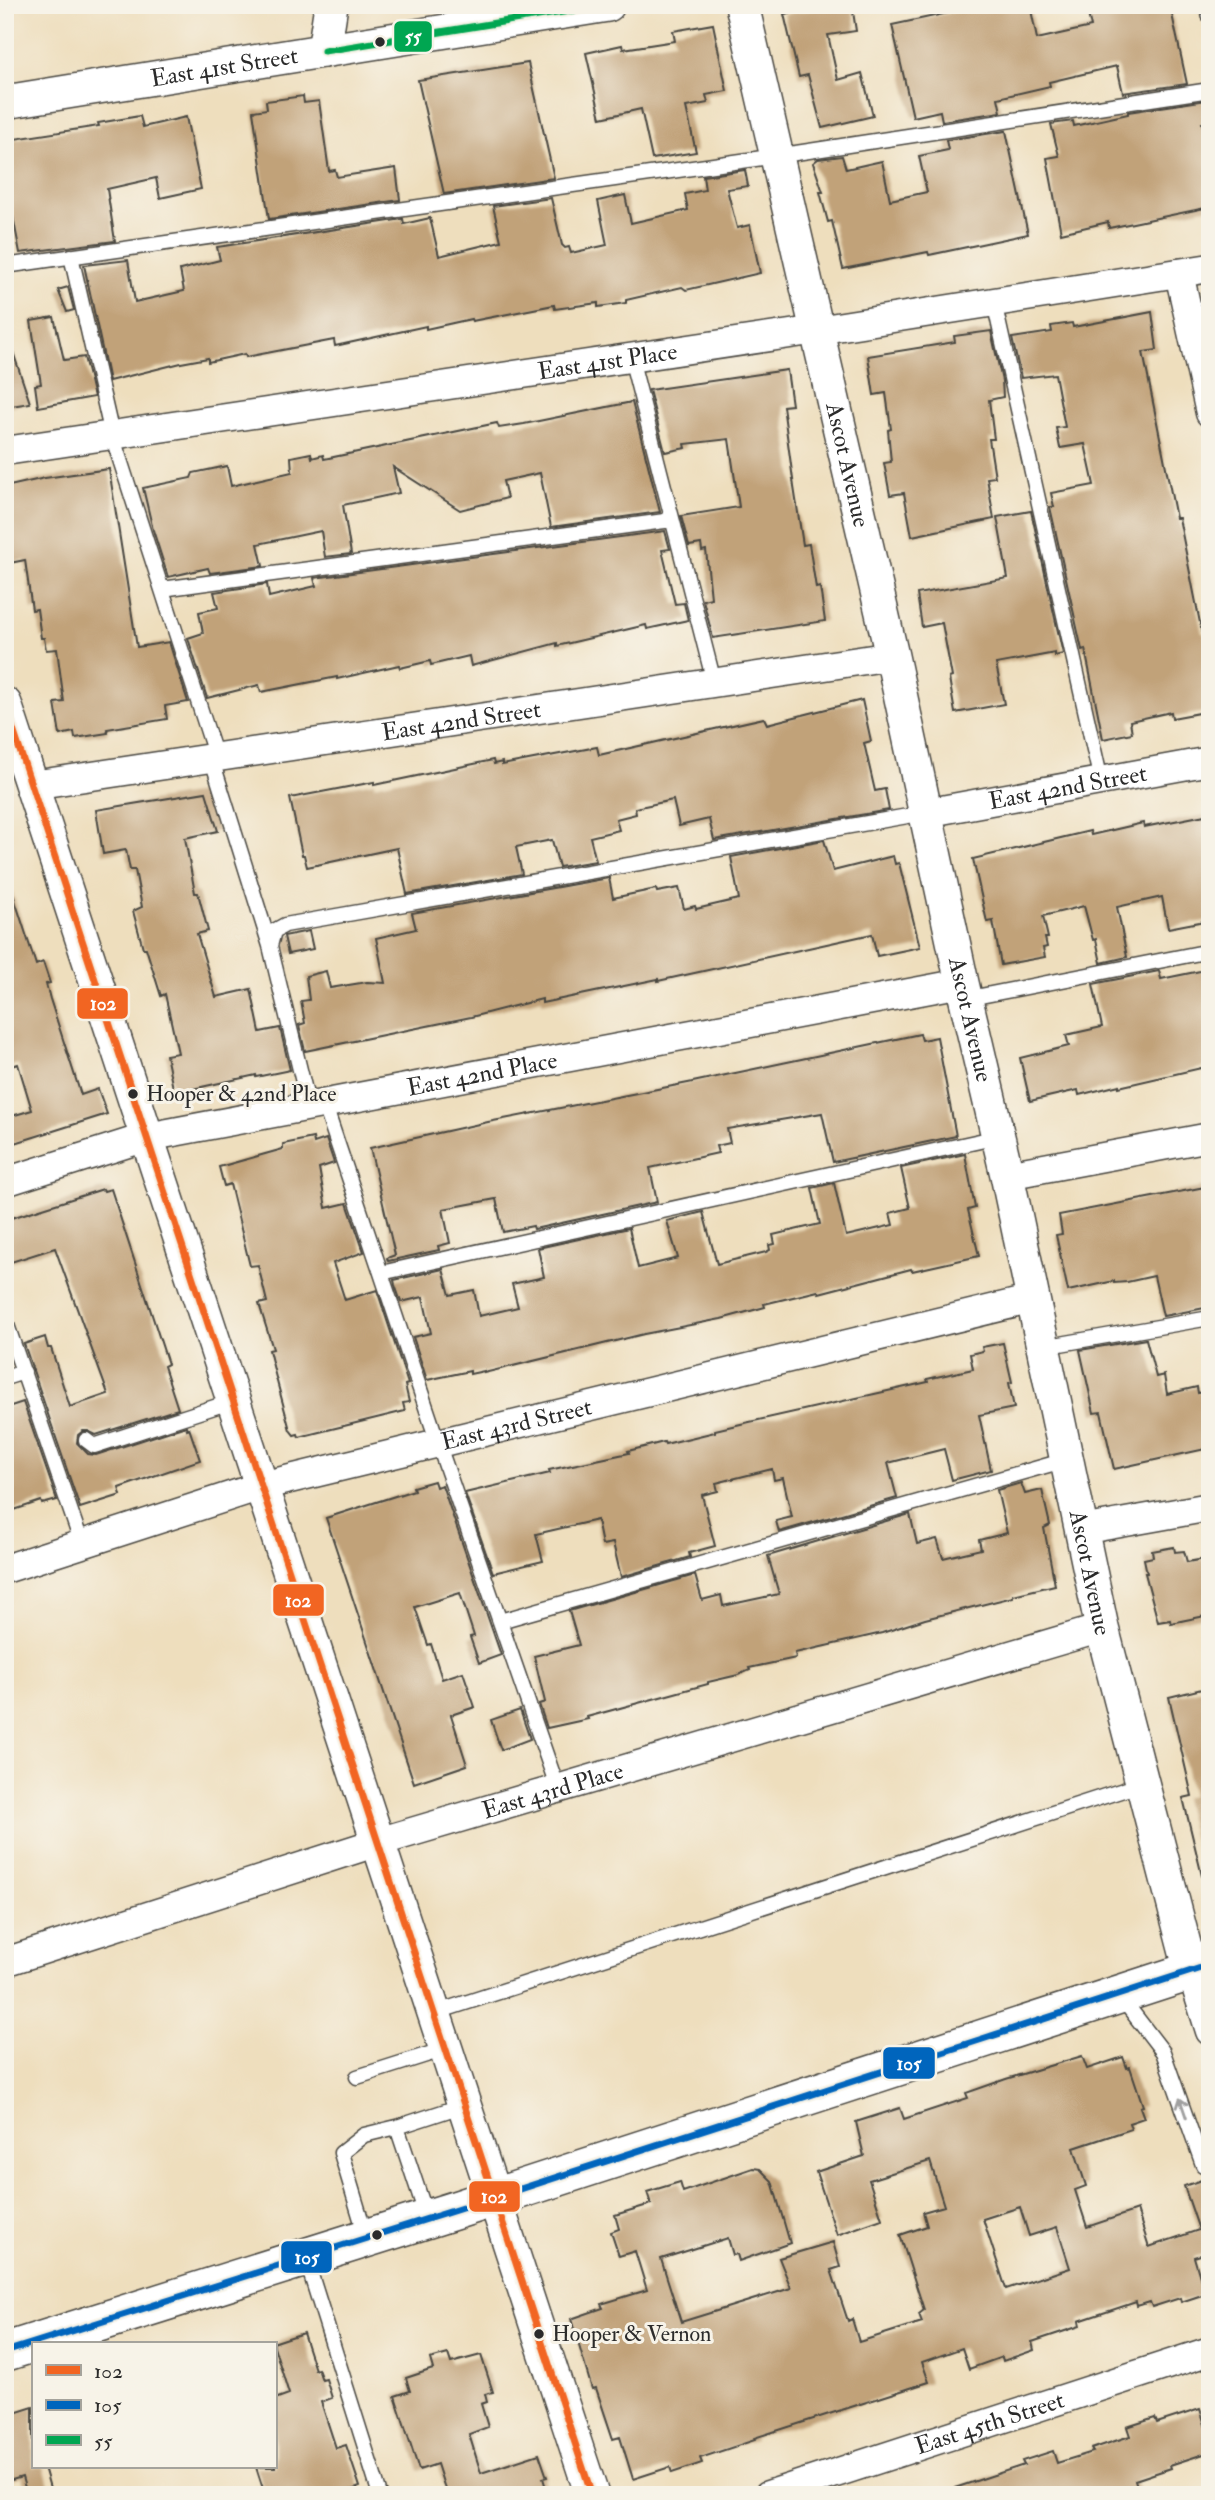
<svg xmlns="http://www.w3.org/2000/svg" width="1215" height="2500" viewBox="0 0 1215 2500" font-family="'IM FELL Double Pica',serif">
<style>
.building{fill:#c1a279;fill-rule:evenodd}
.lines{fill:none;stroke-linecap:round;stroke-linejoin:round}
.service-casing{stroke:#484641;stroke-width:17}
.minor-casing{stroke:#484641;stroke-width:31}
.tertiary-casing{stroke:#484641;stroke-width:36}
.secondary-casing{stroke:#484641;stroke-width:41}
.service{stroke:#fff;stroke-width:14}
.minor{stroke:#fff;stroke-width:28}
.tertiary{stroke:#fff;stroke-width:33}
.secondary{stroke:#fff;stroke-width:38}
.bus-1-casing{stroke:#f7f3e8;stroke-width:12}
.bus-2-casing{stroke:#f7f3e8;stroke-width:12}
.bus-3-casing{stroke:#f7f3e8;stroke-width:12}
.bus-1{stroke:#f26522;stroke-width:7}
.bus-2{stroke:#0065bd;stroke-width:7}
.bus-3{stroke:#00a651;stroke-width:7}
.oneway{stroke:#a0a0a0}
.bus-dot{fill:#2b2b2b;stroke:#f7f3e8;stroke-width:2.5}
.labels{text-anchor:middle;dominant-baseline:central;stroke-width:6;stroke-linejoin:round;paint-order:stroke}
.bus-label{font-size:22px;fill:#2b2b2b;stroke:#f7f3e8;text-anchor:start}
.street-label{font-size:24px;fill:#2b2b2b;stroke:#f7f3e8}
.line-badge{stroke:#f7f3e8;stroke-width:2.5}
.badge-label{font-size:19px;text-anchor:middle;font-weight:bold;fill:#fff}
</style>
<rect width="100%" height="100%" fill="#f7f3e8"/>
<filter id="ink" filterUnits="userSpaceOnUse"><feTurbulence type="fractalNoise" baseFrequency=".0143" numOctaves="2"/><feDisplacementMap in="SourceGraphic" scale="14" xChannelSelector="R" yChannelSelector="G"/><feConvolveMatrix kernelMatrix="1 2 1 2 8 2 1 2 1" color-interpolation-filters="sRGB"/></filter>
<filter id="wash" filterUnits="userSpaceOnUse"><feTurbulence type="fractalNoise" baseFrequency=".00686" numOctaves="4" result="noise"/><feDisplacementMap in="SourceGraphic" scale="28" xChannelSelector="R" yChannelSelector="G"/><feGaussianBlur stdDeviation="1.57" result="paint"/><feColorMatrix in="noise" values="0 0 0 0 0 0 0 0 0 0 0 0 0 0 0 0 0 1.4 0 .05"/><feComposite in="paint" operator="in"/></filter>
<g filter="url(#wash)">
<rect width="100%" height="100%" fill="#eedebd"/>
<g id="blocks">
<path class="building" d="M841 5H852L856 31 828 35 838 80 862 73 873 116 822 128 808 75 799 77 784 14Z
M986 5H1030L1037 39 1091 27 1086 5H1170L1187 84 1123 93 1117 66 1049 82 1050 86 998 98 1001 112 942 121 940 111 913 117 892 25Z
M713 24 727 91 706 95 708 103 686 107 696 152 652 159 641 109 601 118 586 53 622 45 623 49 675 41 673 31Z
M528 63 554 178 444 194 418 80Z
M303 96 304 103 319 101 329 171 335 170 337 177 396 168 400 200 269 219 253 111 267 109 266 101Z
M1207 100 1210 121 1202 123 1210 155V207L1109 228 1108 222 1061 233 1047 158 1059 156 1051 124 1073 121 1074 126 1128 114V112Z
M140 116 143 127 186 117 201 189 160 198 156 178 107 189 115 241 20 253 5 174V143L14 141V139L99 126 98 123Z
M1006 131 1028 234 929 255 928 252 843 269 832 221 828 222 820 192H823L813 163 818 159 842 156 846 169 882 161 890 200 927 192 919 156 948 150 946 140Z
M745 170 748 186 727 189 737 228 750 225 760 273 686 290 682 287 626 300V303L598 307V303L555 309 554 305 472 321 471 319 426 329V326L335 346 334 340 246 357 245 354 208 362V358L181 363 109 381 84 265 128 260 135 302 184 291 180 270 220 260 217 247 403 219 404 224 430 218 439 256 501 241 493 206 551 198 562 245 565 248 569 247 571 253 607 245 598 201 625 195 631 223 688 210 685 194 705 190 703 176Z
M68 287 74 310 67 312 58 290Z
M1152 312 1157 350 1143 352 1176 518H1179L1202 633H1204L1210 662V711L1172 718 1171 712 1130 721 1132 733 1103 739 1085 649 1082 650 1050 507H1054L1051 493 1094 485 1085 444 1060 448 1056 428 1065 427 1055 374 1021 378 1012 338 1052 332 1051 326 1072 323 1073 327Z
M54 317 64 360 84 357 94 397 38 407 35 385 41 384 31 321Z
M991 331 1002 381 1003 397 989 400 994 439H989L995 477 987 478 994 519 912 536 904 493 890 495 884 463 891 462 888 430 891 429 886 393 874 395 868 356 955 342 954 336Z
M5 340H9L30 403 5 407Z
M787 370 792 405 783 406 794 487 803 545 809 544 816 588 820 587 825 621 713 638 703 600 711 598 706 550 702 551 701 544 689 546 681 516 739 507 729 439 685 444 686 448 665 452 649 390Z
M632 402 660 512 551 527 540 473 503 481 507 498 460 510 393 467 399 493 343 505 351 554 325 557 321 531 258 544 263 566 210 573 208 568 168 577 153 530 143 488 191 478 193 473 227 466 231 486 292 472 291 457 311 453 312 458 323 455 324 459 497 423 499 428 524 424Z
M109 469 137 647 169 642 188 702 165 706 167 719 107 729 108 733 75 738 74 732 60 735 55 703 64 702 57 649 46 650 44 638H41L37 609 32 610 25 560 10 563 5 532V487L45 478Z
M1031 511 1063 654 1055 656V653L996 664 1004 704 955 713 949 678 952 677 942 623 922 627 917 594 1008 578 997 517Z
M665 531 670 549 662 550 675 604 684 603 688 620 647 629 646 625 557 646V643L471 666 469 656 431 665 430 661 400 668 399 665 337 679V677L261 692 259 685 207 698 188 638 203 633 199 612 218 608 214 592 267 584 269 597 316 586 314 578Z
M862 700 871 741 864 743 875 791 885 789 889 810 714 840 709 819 679 826 673 800 635 808 636 814 616 819 619 830 590 837 596 861 559 867 552 840 516 847 522 874 407 894 397 848 307 867 304 855H302L290 798 374 782V785L493 760 494 764 502 762V765L597 747 599 755 764 718 767 724Z
M206 792 218 831 185 838 195 893H198L208 931 197 934 216 997 251 989 260 1032 280 1028 290 1070 256 1077V1075L174 1093 166 1055 178 1053 165 994 161 996 146 948H143L133 911 142 907 135 870H130L126 850 103 854 96 810Z
M1210 814V920L1168 928 1162 897 1117 907 1127 957 1101 963 1096 939 1093 940 1084 906 1043 916 1048 938H1045L1047 947 1043 948 1045 957 1001 965 993 921 987 922 973 859 1090 831 1091 835 1143 823 1144 827Z
M824 840 833 871 893 856 895 864 899 863 920 947 877 956 872 934 658 981V979L542 1003V999L471 1017 305 1051 299 1025 305 1023 301 1001 309 1000 306 976 326 971 330 988 367 982 385 983 376 938 416 929 412 913 609 878 613 898 656 889 657 892 679 888 684 909 695 906 696 909 739 899 731 857Z
M9 882 36 965 43 962 50 983 46 984 50 999 81 1095 98 1089 107 1114 12 1144 5 1118 32 1110 18 1064 5 1068V883Z
M309 931 313 949 288 954 284 936Z
M1210 969V1066L1119 1087V1085L1079 1095 1078 1090 1030 1101 1020 1058 1069 1046 1066 1035 1102 1027 1093 984 1159 971 1161 979Z
M920 1034 922 1040 937 1037 956 1136 833 1162 822 1113 727 1129 730 1143 716 1146 718 1153 650 1168 657 1202 534 1229 533 1226 503 1232 496 1199 443 1209 450 1243 438 1246 439 1250 388 1261 387 1258 395 1255 370 1148 488 1122 688 1083Z
M313 1138 314 1143 326 1139 334 1163 319 1168 326 1208 347 1203 364 1252 333 1263 345 1300 377 1290 408 1384 405 1385 409 1402 403 1403 405 1411 299 1437 298 1434 294 1435 290 1430 275 1374 269 1350 273 1349 259 1304 267 1302 258 1265 250 1266 230 1184 224 1186 219 1167 283 1149V1144Z
M965 1154 975 1208 968 1210 979 1256 912 1271 911 1269 819 1293 818 1291 764 1304 765 1307 721 1319 644 1334 484 1373V1371L470 1374V1371L427 1380 413 1337 431 1333 423 1297 401 1302 395 1285 394 1280 443 1269 450 1295 474 1290 479 1316 518 1307 512 1284 544 1277 538 1248 629 1228 638 1268 678 1258 667 1221 703 1212 717 1264 766 1252 770 1250 769 1245 775 1244 773 1235 820 1224 812 1188 834 1183 846 1236 893 1225 890 1213 910 1208 901 1168Z
M1210 1186V1307L1163 1316 1154 1276 1127 1282 1114 1283V1281L1068 1291 1056 1235 1062 1234 1059 1215Z
M103 1189 104 1191 111 1189 168 1364 164 1366 178 1409 96 1435 88 1431H83L78 1435 77 1443 88 1454 96 1455 186 1426 187 1429 189 1428 200 1460 119 1488 121 1495 80 1508 24 1344 45 1337 48 1348H51L70 1407 108 1394 55 1248 5 1264V1220Z
M1146 1339 1156 1377 1164 1375 1167 1394 1197 1387 1198 1393 1210 1391V1448L1114 1469 1101 1412 1094 1413 1080 1350Z
M1003 1343 1012 1382 1009 1383 1014 1408 979 1415 991 1470 952 1480 944 1449 888 1463 897 1498 779 1532 776 1521 792 1517 783 1478 774 1480 772 1469 716 1483 718 1491 702 1495 715 1546 689 1553 690 1557 621 1577 613 1543 602 1545 597 1520 536 1534 543 1561 493 1573 465 1493 550 1473 549 1470 629 1453 628 1451 664 1442 665 1444 715 1432V1430L745 1423 928 1382 927 1379 973 1369 970 1354 983 1351 982 1347Z
M23 1402 57 1500 42 1504 41 1501 5 1513V1408Z
M434 1481 436 1487 442 1485 501 1655 479 1663 470 1637 474 1636 460 1593 415 1607 428 1645 431 1644 442 1679 463 1672 475 1707 451 1715 467 1765 414 1783 326 1518 414 1490 413 1487Z
M1021 1483 1025 1494 1042 1490 1050 1525 1044 1528 1055 1585 1013 1595V1597L925 1619 882 1633 795 1653 796 1658 749 1668 750 1670 738 1675 708 1682V1684L587 1717 588 1719 547 1728 539 1704 545 1702 534 1656 579 1645 569 1611 695 1575 702 1600 721 1595 723 1606 779 1594 768 1556 910 1514 917 1544 937 1539 943 1558 981 1549 979 1540 1007 1533 997 1490Z
M1174 1547 1175 1552 1184 1551 1187 1562 1210 1558V1615L1171 1623 1170 1620 1158 1622 1145 1573H1147L1144 1559 1153 1557 1152 1551Z
M1210 1687V1875L1202 1876 1183 1798 1192 1796 1169 1697Z
M520 1710 530 1739 501 1750 491 1720Z
M1082 2056 1087 2069 1123 2057 1127 2068 1130 2067 1143 2106 1140 2107 1144 2118 1129 2123 1131 2129 1074 2148 1086 2186 1075 2190 1087 2227 1137 2210 1149 2247 1199 2230 1184 2186 1210 2177V2252L1194 2257 1205 2294 1181 2302 1180 2298 1152 2307 1150 2302 1137 2306 1136 2302 1079 2321 1080 2326 1032 2342 1034 2350 1003 2361 1002 2357 969 2369 962 2348 922 2362 929 2382 754 2438 755 2440 700 2458 702 2463 672 2473 670 2467 633 2479 620 2437 613 2439 596 2388 592 2389 571 2319 603 2308 601 2304 647 2290 635 2251 619 2256 611 2232 619 2229 615 2215 651 2204 647 2192 680 2182 683 2192 753 2168 760 2169 772 2181 790 2243 739 2261 737 2254 733 2255 728 2238 661 2259 681 2322 791 2288 779 2258 833 2242 840 2267 831 2270 848 2321 852 2319 859 2342 922 2322 919 2314 924 2310 900 2235 927 2226 923 2212 944 2206 930 2161 869 2180 882 2219 837 2235 816 2172 864 2156 856 2122 900 2108 904 2119 968 2098 966 2093 1006 2079ZM1020 2207 1029 2236 1057 2227 1070 2268 1006 2289 983 2219Z
M303 2333 315 2370 318 2369 322 2380 326 2379 332 2398 321 2402 336 2448 346 2445 360 2487 337 2495H265L256 2467H275V2399L289 2394 273 2343Z
M448 2354 451 2363 481 2355 493 2392 485 2394 487 2402 481 2404 488 2427 469 2434 481 2473 539 2454 547 2477 543 2478 548 2495H447L437 2464 419 2470 395 2396 410 2391 406 2378 433 2369 430 2359Z
M33 2407V2467H44L52 2495H27L22 2477 5 2482V2416Z
M1200 2409 1210 2440V2452L1170 2465 1171 2468 1135 2480 1140 2495H947L946 2491 1024 2465 1022 2461 1053 2451 1057 2463 1093 2452 1091 2449 1130 2436 1127 2427 1155 2418 1157 2423Z"/>
</g>
</g>
<g filter="url(#ink)">
<use href="#blocks" fill-opacity="0" stroke="#484641" stroke-width="2"/>
<g class="lines">
<g class="service-casing">
<path id="service" d="M1207 5 1210 17
M71 256 112 435 216 757
M5 266 776 156 1210 90
M994 302 1101 781
M631 358 714 682
M162 589 672 520
M211 757 270 946
M965 999 1210 951
M324 1103 438 1443 558 1789
M309 1107 270 946 274 931 285 925 925 813
M381 1273 998 1137
M5 1319 82 1544
M1043 1347 1210 1318
M5 1378 24 1372
M86 1440 94 1446 233 1401
M500 1621 1066 1460
M1120 1996 1163 2052 1203 2165 1210 2163
M434 2013 1142 1784
M357 2077 445 2049
M427 2217 397 2127 464 2105
M366 2236 341 2153 364 2135 397 2127
M306 2259 380 2495"/>
</g>
<g class="minor-casing">
<g id="minor">
<path d="M1179 273 1210 413"/>
<path id="s1" d="M5 451 817 330 1210 268"/>
<path id="s2" d="M32 785 892 656"/>
<path id="s3" d="M925 813 1210 761"/>
<path d="M1007 1175 1210 1137"/>
<path id="s4" d="M5 1182 147 1137 962 983"/>
<path d="M1081 1530 1210 1507"/>
<path id="s5" d="M5 1569 261 1486 1033 1299"/>
<path id="s6" d="M5 1962 378 1842 1102 1628"/>
<path d="M1191 1971 1210 2031"/>
<path id="s7" d="M768 2495 1210 2351"/>
</g>
</g>
<g class="tertiary-casing">
<g id="tertiary">
<path id="s8" d="M742 5 892 656 962 983 1007 1175 1102 1628 1191 1971"/>
<path d="M324 51 331 5"/>
<path id="s9" d="M5 102 608 5"/>
<path d="M5 704 592 2495"/>
</g>
</g>
<g class="secondary-casing">
<path id="secondary" d="M5 2352 459 2209 1210 1965"/>
</g>
<use href="#service" class="service"/>
<use href="#minor" class="minor"/>
<use href="#tertiary" class="tertiary"/>
<use href="#secondary" class="secondary"/>
<g class="bus-1-casing">
<path id="bus-1" d="M5 705 592 2495"/>
</g>
<g class="bus-2-casing">
<path id="bus-2" d="M5 2352 459 2209 1210 1965"/>
</g>
<g class="bus-3-casing">
<path id="bus-3" d="M324 51 606 5"/>
</g>
<use href="#bus-1" class="bus-1"/>
<use href="#bus-2" class="bus-2"/>
<use href="#bus-3" class="bus-3"/>
</g>
<defs><path id="oneway-shaft" d="M-6 0H5M1.5-3L5.5 0L1.5 3" fill="none" stroke-width="1.6" stroke-linecap="round" stroke-linejoin="round" transform="scale(1.75)"/></defs>
<use class="oneway" href="#oneway-shaft" transform="translate(1183 2108) rotate(-109)"/>
</g>
<g class="bus-dot">
<circle cx="380" cy="42" r="6"/>
<circle cx="133" cy="1094" r="6"/>
<circle cx="377" cy="2235" r="6"/>
<circle cx="539" cy="2334" r="6"/>
</g>
<g class="labels">
<g class="bus-label">
<text x="146" y="1094">Hooper &amp; 42nd Place</text>
<text x="552" y="2334">Hooper &amp; Vernon</text>
</g>
<g class="street-label">
<text stroke="none"><textPath href="#s9" startOffset="222">East 41st Street</textPath></text>
<text stroke="none"><textPath href="#s1" startOffset="609">East 41st Place</textPath></text>
<text stroke="none"><textPath href="#s8" startOffset="472">Ascot Avenue</textPath></text>
<text stroke="none"><textPath href="#s2" startOffset="434">East 42nd Street</textPath></text>
<text stroke="none"><textPath href="#s3" startOffset="145">East 42nd Street</textPath></text>
<text stroke="none"><textPath href="#s8" startOffset="1040">Ascot Avenue</textPath></text>
<text stroke="none"><textPath href="#s4" startOffset="490">East 42nd Place</textPath></text>
<text stroke="none"><textPath href="#s5" startOffset="532">East 43rd Street</textPath></text>
<text stroke="none"><textPath href="#s8" startOffset="1606">Ascot Avenue</textPath></text>
<text stroke="none"><textPath href="#s6" startOffset="574">East 43rd Place</textPath></text>
<text stroke="none"><textPath href="#s7" startOffset="233">East 45th Street</textPath></text>
</g>
</g>
<g class="line-badge">
<rect x="393" y="20" width="40" height="33" rx="7" fill="#00a651"/>
<rect x="76" y="987" width="53" height="33" rx="7" fill="#f26522"/>
<rect x="272" y="1583" width="53" height="34" rx="7" fill="#f26522"/>
<rect x="882" y="2046" width="54" height="34" rx="7" fill="#0065bd"/>
<rect x="468" y="2180" width="53" height="33" rx="7" fill="#f26522"/>
<rect x="280" y="2240" width="53" height="34" rx="7" fill="#0065bd"/>
</g>
<g class="badge-label">
<text x="413" y="43">55</text>
<text x="103" y="1010">102</text>
<text x="298" y="1607">102</text>
<text x="909" y="2070">105</text>
<text x="494" y="2203">102</text>
<text x="307" y="2264">105</text>
</g>
<rect width="1215" height="2500" fill="none" stroke="#f7f3e8" stroke-width="28"/>
<rect x="32" y="2342" width="245" height="126" fill="#f7f3e8" stroke="#a5a39c" stroke-width="2"/>
<rect x="46" y="2365" width="35" height="10" fill="#f26522" stroke="#a5a39c" stroke-width="2"/>
<text x="94" y="2378" font-size="21" fill="#2b2b2b">102</text>
<rect x="46" y="2400" width="35" height="10" fill="#0065bd" stroke="#a5a39c" stroke-width="2"/>
<text x="94" y="2412" font-size="21" fill="#2b2b2b">105</text>
<rect x="46" y="2435" width="35" height="10" fill="#00a651" stroke="#a5a39c" stroke-width="2"/>
<text x="94" y="2448" font-size="21" fill="#2b2b2b">55</text>
</svg>
